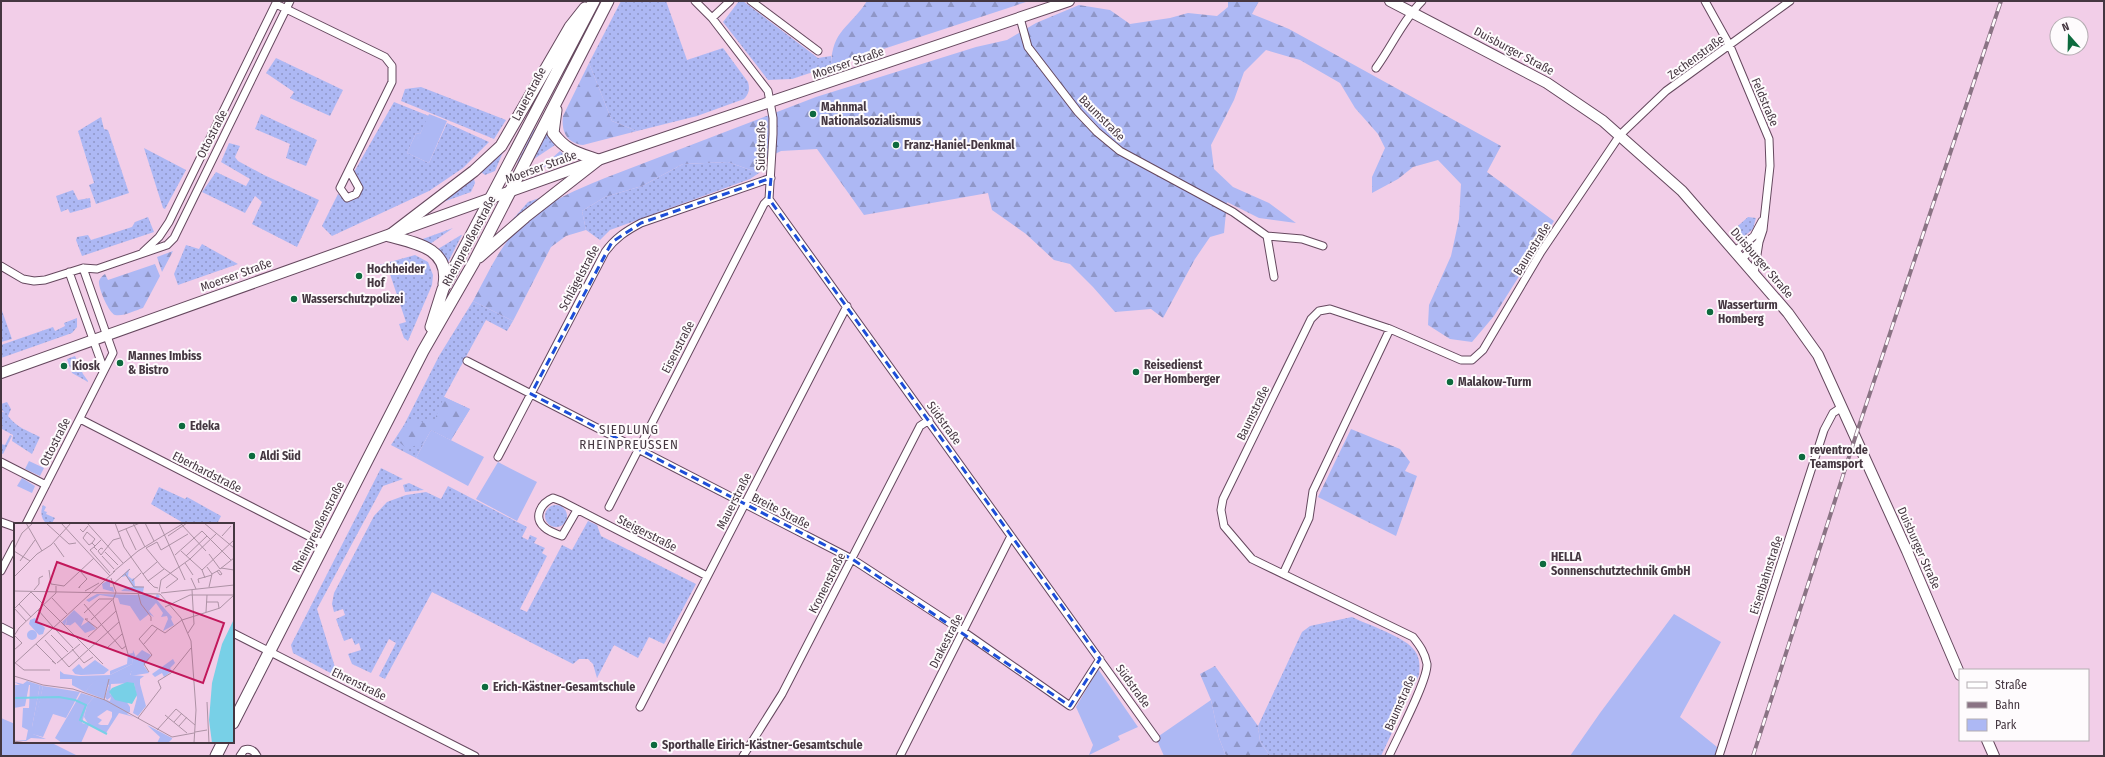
<svg xmlns="http://www.w3.org/2000/svg" width="2105" height="757" viewBox="0 0 2105 757" font-family="'Fira Sans Condensed',sans-serif">
<style>
.grass{fill:url(#grass-dots)}
.forest{fill:url(#forest-firs)}
.green{fill:#adb8f4}
.lines{fill:none;stroke-linecap:round;stroke-linejoin:round}
.street-casing{stroke:#65485e;stroke-width:9}
.secondary-casing{stroke:#65485e;stroke-width:12}
.primary-casing{stroke:#65485e;stroke-width:13}
.street{stroke:#fff;stroke-width:7}
.secondary{stroke:#fff;stroke-width:10}
.primary{stroke:#fff;stroke-width:11}
.rail-casing{stroke:#8a7384;stroke-width:4}
.rail{stroke:#fefbfd;stroke-width:2.5;stroke-dasharray:8;stroke-linecap:butt}
.marked{fill:none;stroke:#1d4ed8;stroke-width:3;stroke-dasharray:8 5;stroke-linejoin:round}
.poi-dot{fill:#0d6a3e;stroke:#fefbfd;stroke-width:1.5}
.labels{text-anchor:middle;dominant-baseline:central;stroke-width:4;stroke-linejoin:round;paint-order:stroke}
.street-label{font-size:12px;fill:#453741;stroke:#fefbfd}
.poi-label{font-size:12px;font-weight:bold;fill:#453741;stroke:#fefbfd;text-anchor:start}
.neighbourhood-label{font-size:13px;letter-spacing:1px;fill:#453741;stroke:#fefbfd}
.inset-river{fill:none;stroke:#78d0e7;stroke-width:2}
.inset-road{fill:none;stroke:#ad92a5;stroke-width:1}
.view{fill:#c2185b;fill-opacity:0.15;stroke:#c2185b;stroke-width:2}
.inset-edge{fill:none;stroke:#453741;stroke-width:2}
</style>
<defs>
<pattern id="grass-dots" width="8" height="8" patternUnits="userSpaceOnUse"><rect width="8" height="8" fill="#adb8f4"/><path d="M2 2h.1M6 6h.1" fill="none" stroke="#8f96c7" stroke-width="1.8" stroke-linecap="round"/></pattern>
<pattern id="forest-firs" width="22" height="20" patternUnits="userSpaceOnUse"><rect width="22" height="20" fill="#adb8f4"/><path d="M5 1l3.5 6h-7zM16 11l3.5 6h-7z" fill="#8f96c7"/></pattern>
</defs>
<rect width="100%" height="100%" fill="#f2cee8"/>
<path class="grass" d="M621 1H666L687 60 723 48 748 82C750 89 749 94 744 99L697 116 637 131 612 121 589 63Z
M739 1H743L818 58 831 56V66L792 79 768 80 723 22Z
M276 58 343 90 330 116 290 98 294 92 266 73Z
M421 87 506 120 494 139 401 101 405 89Z
M394 102 429 116 420 134 416 133 407 153 429 163 447 123 489 142 463 168 429 191 332 236 322 226 338 194 347 202 360 197 361 188 354 172Z
M261 114 317 140 306 166 286 158 290 144 255 129Z
M101 117 104 129 108 130 129 193 96 204 89 185 94 183 78 131Z
M534 129 535 130 519 162 517 163Z
M546 135H549L555 145 534 159Z
M229 143 240 146 235 157 238 161 264 175 319 200 297 247 252 224 262 202 255 196 245 213 202 192 216 172 246 186 250 179 221 162Z
M144 148 186 170 165 209 163 208Z
M560 151 568 158 541 168Z
M503 152 495 171 485 175 481 172Z
M728 162 759 173 750 179 610 230 600 240 586 230 582 211 605 197 642 186 683 164Z
M474 179 475 183 471 192 443 202Z
M73 190 78 200 90 198 91 207 70 213 68 209 61 212 56 196Z
M542 197V198L506 227 528 202Z
M148 217 154 232 82 256 76 240 77 237 88 235 91 240 132 227 135 222Z
M1748 217 1756 218 1753 229 1741 239 1730 233Z
M453 228 430 244 420 240Z
M461 235H462L447 264 438 249Z
M202 244 238 264 178 285 174 274 186 245 199 249Z
M415 255 428 262 433 275 432 285 408 341 404 338 399 324 406 322 389 271 381 269 379 265Z
M473 301 513 321 507 331 486 320 444 397 470 409 451 440 431 430 416 458 391 445 404 425 439 356Z
M1 308 12 339 1 342Z
M77 318V327L72 333 1 358V345L53 327 55 331 65 326 64 323Z
M75 356 83 374 88 381V382L72 373 67 359Z
M7 402 11 409 8 416C16 427 28 431 40 437L32 454 12 441 13 435 2 429 1 431V426L3 427 1 424V411L5 413 1 409V404Z
M10 435 12 436 3 454 1 453V444L5 445Z
M381 468 403 479 383 486 317 609 338 677 293 653 291 645Z
M409 483 424 490 405 492 403 485Z
M448 486 527 527 522 537 528 540 530 535 537 538 534 543 545 548 542 553 547 556 520 609 527 612 562 545 572 550 588 521 597 525 601 536 696 584 664 644 649 637 638 658 614 645 597 678 593 664 588 659H579L573 664 432 592 385 679 379 676 396 643 389 639 371 673 352 664 348 654 361 650 359 643 355 645 352 638 344 641 336 619 345 615 343 609 334 612 332 604 334 593 374 516 387 502 406 495 426 492 441 499Z
M159 487 185 499 187 497 221 516 217 524H185L151 504Z
M545 516a11 11 0 1 1 22 0a11 11 0 1 1-22 0Z
M43 505 46 507 44 511 47 512 46 514 55 518 52 523 54 524H47C41 519 40 512 43 505Z
M1352 617C1368 625 1406 637 1415 651 1420 658 1420 667 1419 675L1381 756H1270L1260 741 1258 726 1302 632 1310 626Z"/>
<path class="forest" d="M867 1H1029L853 59 846 65 831 66C832 29 850 28 867 1Z
M1228 1H1259L1252 14 1289 29 1501 146 1487 172 1554 221 1494 316 1472 342 1450 339 1428 325 1429 305 1451 256 1459 219 1461 184 1438 160 1413 167 1398 179 1372 193V177L1385 148 1378 134 1355 108 1340 83 1300 60 1266 50 1244 72 1234 100 1211 145 1214 169 1233 187 1269 203 1296 223 1259 218 1227 202 1224 233 1210 237 1195 259 1163 318 1151 309 1115 312 1093 287 1070 264 1054 260 1026 234 992 210 988 193 864 215 817 149 781 151 765 159 759 173 728 162 683 164 642 186 605 197 582 211 586 230 566 236 551 247 513 321 473 301C485 279 496 254 512 235 535 207 573 191 605 178L816 97 976 47 1007 40 1036 23 1079 5 1110 10 1130 24 1170 18 1188 13 1217 16 1228 7Z
M589 63 612 121 637 131 583 145C566 143 561 130 563 116Z
M173 251 162 272 157 257Z
M155 264 160 276 143 308C136 310 123 317 115 315 109 313 98 288 99 281 100 278 102 276 105 274L108 280Z
M444 397 470 409 451 440 431 430 422 444 406 448 398 441 404 425 414 417 424 423 435 419Z
M1351 429 1400 449 1410 462 1405 471 1417 476 1396 536 1318 497Z
M1215 666 1258 726 1260 741 1270 756H1226L1219 738 1211 700 1200 674Z"/>
<path class="green" d="M429 114 447 121 429 163 407 153 416 133 420 134Z
M431 430 484 457 468 486 416 458Z
M29 461 44 468 40 476 25 469Z
M498 462 537 482 517 521 476 499Z
M22 478 35 486 32 493 17 486Z
M1674 614 1721 642 1680 717 1717 747 1715 756H1570L1600 713Z
M1098 669 1138 727 1118 736 1120 740 1089 755 1093 745 1076 707Z
M1211 700 1219 738 1226 756H1164L1156 738Z
M1 718 15 724V742H50L78 756H1Z"/>
<g class="lines">
<g class="street-casing">
<path id="street" d="M695 1 712 18 768 91 773 118V134L769 199 1156 738
M751 1 818 51
M1705 1 1730 46 1769 139 1770 166 1763 230 1759 242 1742 259
M276 4 385 57 392 66V82L340 188 347 198 356 194 359 188 349 170
M712 18 730 1
M1020 18 1028 47 1078 112 1097 132 1120 151 1233 212 1267 236 1274 277
M1376 68C1392 46 1403 20 1422 1
M1267 236 1302 239 1323 246
M1735 251 1754 236 1762 221
M143 252 159 237 169 222 277 1
M1 266 23 279 34 281 45 280 83 268 97 269 167 245 174 238 290 1
M69 272 104 370
M1754 274 1759 242
M467 361 852 559 964 632 1070 706 1100 659
M80 419 324 544
M498 457 605 252C615 238 626 231 641 223L771 178
M1 462 46 485
M609 507 764 204 769 199
M577 510 562 536C556 534 548 531 544 527 533 517 541 503 553 498L561 501 707 576
M1 522 15 527
M26 524 113 353 83 268
M1 571 15 544
M1283 574 1309 518 1313 491 1390 329
M1 627 15 634
M233 633 475 756
M640 707 847 306
M240 756 244 750C249 748 254 750 257 756
M743 756 782 694 920 426 929 420
M900 756 1011 536
M1389 756C1397 738 1428 680 1427 664 1425 653 1420 646 1413 637L1252 559 1224 526 1221 510 1223 499 1311 319 1319 311 1330 309 1390 329 1461 360H1472L1483 350 1541 252 1620 135 1666 91 1790 1
M1719 756 1824 430 1833 413 1842 407"/>
</g>
<g class="secondary-casing">
<path id="secondary" d="M1390 1 1547 83 1603 121 1682 191 1788 313 1818 355 1907 551 1960 675
M1 373 598 160 1069 1
M1987 740 1994 756"/>
</g>
<g class="primary-casing">
<path id="primary" d="M556 110 553 133C566 151 578 153 598 160
M389 236 474 171 501 146 570 27 585 8
M389 236C415 243 450 248 444 284
M479 257 525 217 598 160
M431 327 443 289 594 1
M233 723 423 351 474 262 608 1
M216 756 223 742"/>
</g>
<use href="#street" class="street"/>
<use href="#secondary" class="secondary"/>
<use href="#primary" class="primary"/>
<g class="rail-casing">
<path id="rail" d="M1753 756 1856 435 2001 1"/>
</g>
<use href="#rail" class="rail"/>
</g>
<path class="marked" d="M771 178 769 199 1100 659 1070 706 852 559 531 394 612 242 641 223Z"/>
<g class="poi-dot">
<circle cx="813" cy="114" r="4"/>
<circle cx="896" cy="145" r="4"/>
<circle cx="359" cy="276" r="4"/>
<circle cx="294" cy="299" r="4"/>
<circle cx="1710" cy="312" r="4"/>
<circle cx="120" cy="363" r="4"/>
<circle cx="64" cy="366" r="4"/>
<circle cx="1136" cy="372" r="4"/>
<circle cx="1450" cy="382" r="4"/>
<circle cx="182" cy="426" r="4"/>
<circle cx="252" cy="456" r="4"/>
<circle cx="1802" cy="457" r="4"/>
<circle cx="1543" cy="564" r="4"/>
<circle cx="485" cy="687" r="4"/>
<circle cx="654" cy="745" r="4"/>
</g>
<g class="labels">
<g class="street-label">
<text transform="translate(1514 51) rotate(28)">Duisburger Straße</text>
<text transform="translate(1696 57) rotate(-36)">Zechenstraße</text>
<text transform="translate(848 63) rotate(-19)">Moerser Straße</text>
<text transform="translate(529 94) rotate(-62)">Lauerstraße</text>
<text transform="translate(1765 102) rotate(67)">Feldstraße</text>
<text transform="translate(1102 118) rotate(45)">Baumstraße</text>
<text transform="translate(212 134) rotate(-63)">Ottostraße</text>
<text transform="translate(761 146) rotate(-89)">Südstraße</text>
<text transform="translate(541 167) rotate(-20)">Moerser Straße</text>
<text transform="translate(469 241) rotate(-62)">Rheinpreußenstraße</text>
<text transform="translate(1532 249) rotate(-58)">Baumstraße</text>
<text transform="translate(1762 263) rotate(49)">Duisburger Straße</text>
<text transform="translate(236 275) rotate(-20)">Moerser Straße</text>
<text transform="translate(579 278) rotate(-62)">Schlägelstraße</text>
<text transform="translate(678 347) rotate(-63)">Eisenstraße</text>
<text transform="translate(1253 413) rotate(-64)">Baumstraße</text>
<text transform="translate(944 423) rotate(54)">Südstraße</text>
<text transform="translate(55 442) rotate(-63)">Ottostraße</text>
<text transform="translate(207 472) rotate(27)">Eberhardstraße</text>
<text transform="translate(734 501) rotate(-63)">Mauerstraße</text>
<text transform="translate(781 511) rotate(27)">Breite Straße</text>
<text transform="translate(318 527) rotate(-63)">Rheinpreußenstraße</text>
<text transform="translate(647 533) rotate(27)">Steigerstraße</text>
<text transform="translate(1919 548) rotate(66)">Duisburger Straße</text>
<text transform="translate(1766 575) rotate(-72)">Eisenbahnstraße</text>
<text transform="translate(827 583) rotate(-63)">Kronenstraße</text>
<text transform="translate(946 641) rotate(-63)">Drakestraße</text>
<text transform="translate(359 684) rotate(26)">Ehrenstraße</text>
<text transform="translate(1133 686) rotate(54)">Südstraße</text>
<text transform="translate(1400 703) rotate(-66)">Baumstraße</text>
</g>
<g class="poi-label">
<text x="821" y="107">Mahnmal<tspan x="821" dy="14">Nationalsozialismus</tspan></text>
<text x="904" y="145">Franz-Haniel-Denkmal</text>
<text x="367" y="269">Hochheider<tspan x="367" dy="14">Hof</tspan></text>
<text x="302" y="299">Wasserschutzpolizei</text>
<text x="1718" y="305">Wasserturm<tspan x="1718" dy="14">Homberg</tspan></text>
<text x="128" y="356">Mannes Imbiss<tspan x="128" dy="14">&amp; Bistro</tspan></text>
<text x="1144" y="365">Reisedienst<tspan x="1144" dy="14">Der Homberger</tspan></text>
<text x="72" y="366">Kiosk</text>
<text x="1458" y="382">Malakow-Turm</text>
<text x="190" y="426">Edeka</text>
<text x="1810" y="450">reventro.de<tspan x="1810" dy="14">Teamsport</tspan></text>
<text x="260" y="456">Aldi Süd</text>
<text x="1551" y="557">HELLA<tspan x="1551" dy="14">Sonnenschutztechnik GmbH</tspan></text>
<text x="493" y="687">Erich-Kästner-Gesamtschule</text>
<text x="662" y="745">Sporthalle Eirich-Kästner-Gesamtschule</text>
</g>
<g class="neighbourhood-label">
<text x="629" y="429">SIEDLUNG<tspan x="629" dy="15">RHEINPREUSSEN</tspan></text>
</g>
</g>
<g transform="translate(14 523)">
<rect width="220" height="220" fill="#f2cee8"/>
<path d="M96 56V64H99L100 69 89 66 88 61ZM60 87 70 96 67 103 75 98 82 106 71 110 61 99 54 104 56 102H52L53 95 51 103 48 99ZM128 127 137 132 130 143 135 150 116 153 122 133ZM13 158 26 162 18 204H8L9 185H15L16 162H6L0 159 9 161ZM0 162H15L11 183 0 185ZM29 163 66 169 52 195 39 191 29 214 18 211ZM67 170 80 174 73 182 68 200 75 202 67 220H48L41 215Z" fill="#adb8f4"/>
<path d="M115 46 114 53 118 56 120 55 121 63 130 64 129 69 107 68 113 64H119L112 53 107 54ZM83 71 131 72 140 76 143 71 146 73 143 77 158 94 157 96 160 102 149 108 154 96 153 93 147 94 149 90 142 80 135 88 140 94 135 91 126 98 116 83 106 81 104 75 86 72 75 79 72 77ZM119 127 123 137 116 152 130 153 126 156V161L132 183 124 193 119 190 123 175 120 160 97 161 96 171 107 178H112L116 184V189L113 191 120 194 105 190 92 210 75 202 70 194 73 182 80 174 96 178 97 174 93 177 91 174 95 162 81 158 71 169 58 162V156H46V148L50 151 65 153 96 152 118 141ZM93 187 98 189V194L94 202H87L84 201 88 197 83 194ZM26 162 29 163 19 211 32 216 17 215 12 218 0 217H12L14 207 8 204H18ZM133 202 158 215V216L154 220H143L146 214Z" fill="#adb8f4" fill-rule="evenodd"/>
<path d="M81 157 94 161 90 176 71 169Z" fill="#adb8f4"/>
<path d="M21 95 31 105 29 111 25 112 15 101 16 97ZM13 112a5 5 0 1 1 10 0a5 5 0 1 1-10 0ZM119 130 118 141 96 152V148L113 141 114 131ZM159 136 161 140 156 145 158 148 150 154 148 150 141 154 138 151ZM81 137 95 147 90 151 67 152 61 151 58 147 65 141 69 146Z" fill="#adb8f4"/>
<path d="M220 96V220H198L195 197 198 160 208 121ZM113 159 120 160 123 172 118 181 101 177 95 169 98 165Z" fill="#78d0e7"/>
<path class="inset-river" d="M0 175 45 174 61 177 72 182 66 197 93 211"/>
<path class="inset-road" d="M12 0 28 28M32 0 55 21 62 20M47 0 96 53M73 0 109 40M101 0 110 24 134 58 140 64 144 65M119 0 131 24M131 0 140 18M145 0 171 57M190 0 220 25M168 2 192 28M66 6 69 9 74 3M112 6 122 27M104 9 126 0M154 13 173 0M208 13 217 3M40 20 50 34M78 20 81 16 73 9 69 15 75 22 78 20 81 23M80 24 76 27 96 50M132 25 143 19 147 27 174 11M132 25 148 44 164 56 152 65M0 26 8 10 19 0M89 26 87 25 84 28 87 32 99 17 106 15M83 27 80 24 87 17M0 28 16 38M167 28 188 47 191 55M91 29 104 42M195 31 206 46 220 35M161 32 188 8 217 37M88 33 100 46M172 33 193 13M6 38 21 17M171 40 179 52M193 44 198 51 195 64M207 45 220 47M35 47 37 61 50 63 80 35M188 47 220 17M66 48 73 56 65 64V65L66 63M99 49 124 28 170 0M111 51 120 64H130M129 51 143 39M198 51 205 47 208 51 206 52 203 48M0 54 23 31 37 22 57 0M97 55 102 69 99 77 114 131M177 55 182 66M118 58 127 50M134 58 150 46M185 60 184 56 198 52M99 61 116 46M20 67 25 61V55L29 53M0 68 146 71 167 95 177 118 182 187 180 220M71 68 85 60M145 69 147 57 176 36 203 10M124 70 127 81 137 94V98M147 70 220 62M38 75 53 91M192 79H204L205 85M5 81 17 94M70 81 108 126 112 123M151 84 176 72H220M0 85 12 98M0 86 17 69 89 141M24 87 39 104M192 89 193 72M70 90 85 76H99M74 96H71L83 105M77 97 98 77M42 107 59 125M174 110 180 101 178 67M37 112 54 129M0 113 5 105 42 70V63M74 114 102 88M31 117 55 144 105 99M22 121 42 141 38 138M129 122 144 105M93 125 108 111M58 126 70 140 79 134M0 127 8 120 0 112M0 139 10 147H36M43 140 66 121M0 141 101 48M135 149 130 141 138 132 125 116 138 102 151 110 168 97 206 85 220 72M0 153 29 162 59 166 91 177 158 214 180 210M90 177 95 156M193 179 195 220M151 192 173 210M124 195 147 165 144 158 157 150 177 125M160 199 168 190M165 203 173 194M143 207 162 186 181 202M181 209 193 207M0 218 12 220"/>
<path class="view" d="M43 39 210 100 189 160 22 99Z"/>
<rect width="220" height="220" class="inset-edge"/>
</g>
<rect width="2105" height="757" fill="none" stroke="#453741" stroke-width="4"/>
<rect x="1959" y="669" width="130" height="72" fill="#fefbfd" stroke="#b4adb2"/>
<rect x="1967" y="682" width="20" height="6" fill="#ffffff" stroke="#b4adb2"/>
<text x="1995" y="689" font-size="12" fill="#453741">Straße</text>
<rect x="1967" y="702" width="20" height="6" fill="#8a7384" stroke="#b4adb2"/>
<text x="1995" y="709" font-size="12" fill="#453741">Bahn</text>
<rect x="1967" y="719" width="20" height="12" fill="#adb8f4" stroke="#b4adb2"/>
<text x="1995" y="729" font-size="12" fill="#453741">Park</text>
<g transform="translate(2069 36) rotate(340)"><circle r="19" fill="#fefbfd" stroke="#b4adb2"/>
<path d="M0-3L7 15L0 10L-7 15Z" fill="#0d6a3e"/>
<text y="-6" font-size="11" font-weight="bold" text-anchor="middle" fill="#453741">N</text>
</g>
</svg>
